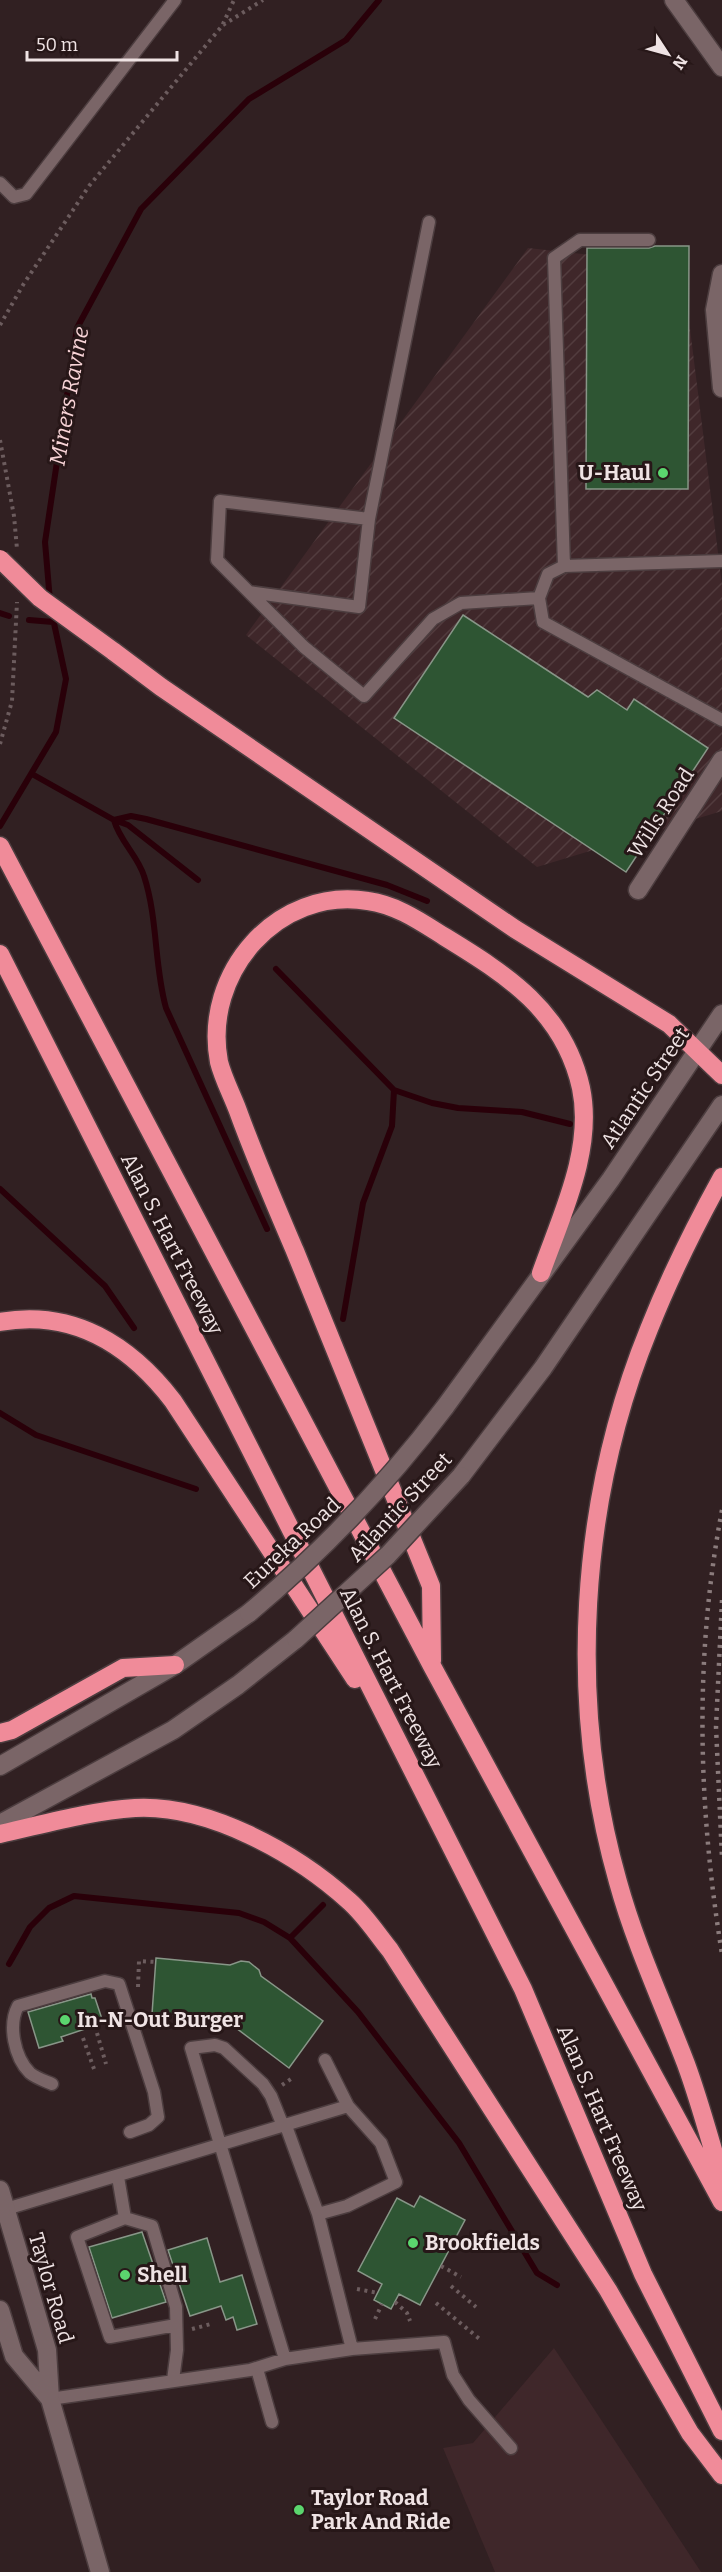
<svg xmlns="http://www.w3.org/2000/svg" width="722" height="2572" viewBox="0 0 722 2572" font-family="Bitter,serif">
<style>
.built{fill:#3f272a}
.industrial{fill:url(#industrial-furrows)}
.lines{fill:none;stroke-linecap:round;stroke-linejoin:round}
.stream{stroke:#290009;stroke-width:6}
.building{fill:#2e5533;stroke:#889688;stroke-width:1.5}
.lane-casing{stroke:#4c3d3f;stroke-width:15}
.street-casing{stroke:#4c3d3f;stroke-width:21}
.secondary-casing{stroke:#4c3d3f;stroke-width:21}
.highway-casing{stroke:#4c3d3f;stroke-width:21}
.path{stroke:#6c5c5e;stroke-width:4;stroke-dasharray:3 4.5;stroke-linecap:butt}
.lane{stroke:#7a6567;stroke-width:12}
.street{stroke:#7a6567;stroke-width:18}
.secondary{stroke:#7a6567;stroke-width:18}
.highway{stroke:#f08b99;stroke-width:18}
.rail{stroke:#8b7c7d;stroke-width:4.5;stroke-dasharray:3 6;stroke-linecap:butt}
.secondary-bridge-casing{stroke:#4c3d3f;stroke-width:21;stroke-linecap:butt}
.highway-bridge-casing{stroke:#4c3d3f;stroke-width:21;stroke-linecap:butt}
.secondary-bridge{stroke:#7a6567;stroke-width:18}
.highway-bridge{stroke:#f08b99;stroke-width:18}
.poi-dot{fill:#5bd56e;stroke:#271718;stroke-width:2}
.labels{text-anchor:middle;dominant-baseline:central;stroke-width:6;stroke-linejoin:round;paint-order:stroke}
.poi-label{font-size:21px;font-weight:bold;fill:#efe3e4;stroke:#271718;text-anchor:start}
.street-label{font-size:21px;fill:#efe3e4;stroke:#271718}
.water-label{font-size:22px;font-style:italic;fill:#f8d4d7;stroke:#271718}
</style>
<defs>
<pattern id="industrial-furrows" width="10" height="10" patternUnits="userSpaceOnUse" patternTransform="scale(1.5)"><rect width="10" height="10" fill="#3f272a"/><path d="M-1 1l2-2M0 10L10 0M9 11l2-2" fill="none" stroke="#523c3e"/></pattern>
</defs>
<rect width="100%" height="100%" fill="#312022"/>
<path class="built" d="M554 2348 701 2572H495L443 2448 473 2443Z"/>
<path class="industrial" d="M528 248 682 265 722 585V811L537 867 246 635Z"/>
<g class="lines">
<path class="stream" d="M50 601 45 542 77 328 141 209 249 99 346 40 379 0
M0 613 9 616
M29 620 53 622
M32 774 114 820 128 825 198 880
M0 826 56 732 66 679 52 614
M276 969 394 1090 392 1126 363 1203 343 1319
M394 1090 432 1103 458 1108 522 1112 570 1124
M0 1189 105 1286 134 1328
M267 1229 166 1008C154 965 158 919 144 876 138 856 119 840 114 820L131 816 146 819 387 885 427 901
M0 1413 36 1435 196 1489
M290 1938 323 1905
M9 1964 30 1927 49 1908 74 1896 239 1913 264 1922 290 1938 358 2012 459 2143 537 2273 557 2285"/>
</g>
<path class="building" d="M655 246H689L688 489H586L587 248H649Z
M463 615 588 697 597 690 627 710 634 699 708 748 626 872 394 718Z
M156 1958 230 1965 241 1961 249 1962 259 1970 261 1976 323 2021 289 2068 232 2025 223 2024 212 2016 152 2014Z
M91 1994 92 1998H95L102 2019 99 2020 100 2024 61 2037 63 2041 39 2048 28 2012Z
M420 2196 465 2220 420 2305 399 2294 391 2309 374 2300 382 2284 358 2271 397 2198 414 2207Z
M142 2232 166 2302 112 2318 89 2247Z
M207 2238 220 2282 242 2275 257 2324 237 2330 233 2317 226 2320 221 2306 190 2316 168 2250Z"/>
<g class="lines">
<g class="lane-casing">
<path id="lane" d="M0 183 14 197 26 194 175 0
M369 519 429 222
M722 561 564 566 548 574 539 598 543 622 722 720
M564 566 554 258 580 240H649
M249 592 359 607 369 519 220 501 217 560 304 647 364 696 433 619 461 603 539 598
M52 2084C45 2081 36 2078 30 2073 14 2057 8 2025 18 2006L105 1981 119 1984 154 2092 158 2117 149 2125 130 2132
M283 2126 271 2096 263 2084 224 2048 215 2045 191 2048 285 2359
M286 2126 318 2214 352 2349
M118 2177 125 2218 77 2237 110 2337 176 2325
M6 2209 348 2106
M318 2214 347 2206 396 2182 381 2143 348 2106 325 2060
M125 2218 152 2226 176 2307 177 2350 173 2380
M257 2369 272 2422
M50 2399 250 2370 285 2359 352 2349 444 2342 453 2375 469 2400 511 2448"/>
</g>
<g class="street-casing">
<path id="street" d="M722 274 715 310 722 388
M638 890 722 760"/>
</g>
<g class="secondary-casing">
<path id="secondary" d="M674 0 722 67
M445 1407 611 1179 722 1014
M461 1476 543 1368 722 1105
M0 1766 175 1665 249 1613
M0 1824 173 1730 238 1685 296 1639
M0 2190 47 2350 50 2399 100 2572
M0 2310 14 2356 50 2399"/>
</g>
<g class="highway-casing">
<path id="highway" d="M113 651 161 687 515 929 669 1024 722 1075
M0 846 432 1666 722 2202
M0 954 523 1989 643 2274 722 2431
M722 1177C695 1226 670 1276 649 1329 579 1501 567 1703 618 1882 635 1944 663 2004 686 2064 700 2102 710 2141 722 2180
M0 1322C73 1309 130 1345 173 1401L355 1679
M432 1661 431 1586C386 1474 341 1362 295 1251 275 1204 255 1158 238 1111 232 1095 223 1078 219 1062 202 973 278 886 368 901 397 905 421 922 445 937 507 975 564 1011 581 1088 594 1150 561 1216 541 1273
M0 1733 12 1730 123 1668 175 1665
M0 1834C45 1824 89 1811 135 1808 208 1804 296 1853 349 1901 365 1915 377 1934 390 1950L608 2290 690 2433 722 2475"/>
</g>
<path class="path" d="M223 25 263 0
M0 325 23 285 89 186 222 26 234 0
M0 440 14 516 17 549
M0 744 12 701 17 602
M138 1987 139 1961 156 1962
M97 2033 106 2064
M83 2038 94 2069
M282 2085 294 2077
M441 2266 461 2277
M451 2286 476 2307
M357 2289 378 2293
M395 2302 407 2313 410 2321
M436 2303 482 2341
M375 2319 382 2304
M192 2329 211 2324"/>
<use href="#lane" class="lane"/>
<use href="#street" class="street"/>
<use href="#secondary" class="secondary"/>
<use href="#highway" class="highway"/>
<path class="rail" d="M722 1510C694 1656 698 1807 722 1954
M722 1600 716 1727 722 1858"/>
<g class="secondary-bridge-casing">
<path id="secondary-bridge" d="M249 1613C323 1551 387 1484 445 1407
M296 1639 388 1555 461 1476"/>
</g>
<g class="highway-bridge-casing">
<path id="highway-bridge" d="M0 559 40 598 113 651"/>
</g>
<use href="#secondary-bridge" class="secondary-bridge"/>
<use href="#highway-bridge" class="highway-bridge"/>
</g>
<g class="poi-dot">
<circle cx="663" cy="473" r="6"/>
<circle cx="65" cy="2020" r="6"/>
<circle cx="413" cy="2243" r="6"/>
<circle cx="125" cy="2275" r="6"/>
<circle cx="299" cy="2510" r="6"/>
</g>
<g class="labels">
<g class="poi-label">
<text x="651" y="473" text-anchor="end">U-Haul</text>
<text x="77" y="2020">In-N-Out Burger</text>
<text x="425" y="2243">Brookfields</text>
<text x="137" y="2275">Shell</text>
<text x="311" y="2498">Taylor Road<tspan x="311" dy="24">Park And Ride</tspan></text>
</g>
<g class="street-label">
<text transform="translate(661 813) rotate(-57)">Wills Road</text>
<text transform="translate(645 1088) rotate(-56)">Atlantic Street</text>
<text transform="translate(172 1244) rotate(63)">Alan S. Hart Freeway</text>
<text transform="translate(400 1507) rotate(-47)">Atlantic Street</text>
<text transform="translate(292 1543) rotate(-43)">Eureka Road</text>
<text transform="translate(391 1678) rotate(63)">Alan S. Hart Freeway</text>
<text transform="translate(602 2118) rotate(67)">Alan S. Hart Freeway</text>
<text transform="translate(51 2288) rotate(74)">Taylor Road</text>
</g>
<g class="water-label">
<text transform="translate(69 396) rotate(-80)">Miners Ravine</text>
</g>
</g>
<g transform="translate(668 54) rotate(126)" stroke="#271718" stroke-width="4.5" paint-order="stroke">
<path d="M0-4.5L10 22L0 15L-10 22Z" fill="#efe3e4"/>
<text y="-9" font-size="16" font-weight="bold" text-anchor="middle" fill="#efe3e4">N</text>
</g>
<path d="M27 51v9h150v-9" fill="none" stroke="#efe3e4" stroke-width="3"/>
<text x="36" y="51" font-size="18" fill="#efe3e4" stroke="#271718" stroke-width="4.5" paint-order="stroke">50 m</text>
</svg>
